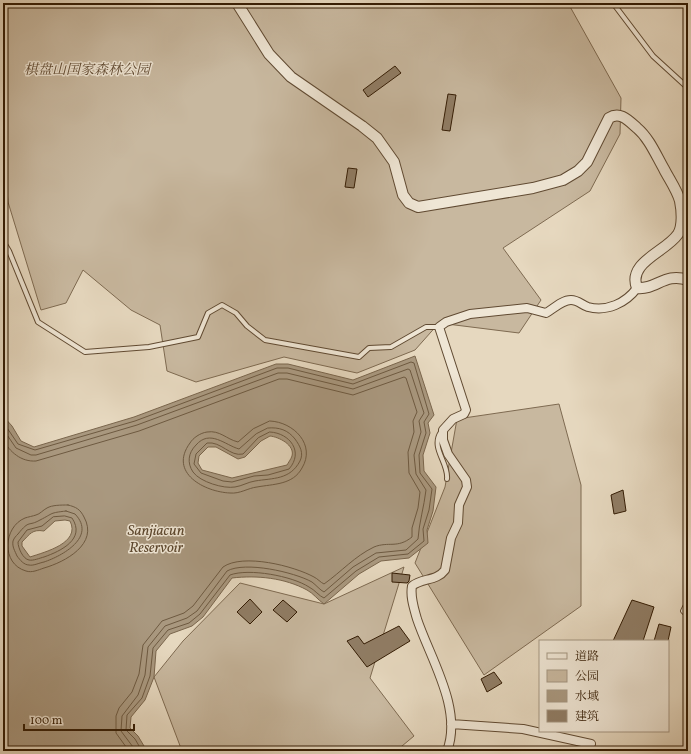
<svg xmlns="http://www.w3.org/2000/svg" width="691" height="754" viewBox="0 0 691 754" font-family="Vollkorn,'Noto Serif SC',serif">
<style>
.green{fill:#c8b89f;stroke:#7e6a51}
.water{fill:#a9987f;stroke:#7a664d;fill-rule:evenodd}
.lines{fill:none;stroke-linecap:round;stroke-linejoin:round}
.shore{stroke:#6e5a41;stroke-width:1}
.building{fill:#907d65;stroke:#331b03}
.service-casing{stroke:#604a32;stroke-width:6}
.minor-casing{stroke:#604a32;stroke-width:10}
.tertiary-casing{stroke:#604a32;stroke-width:12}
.service{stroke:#efe6d5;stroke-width:4}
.minor{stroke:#efe6d5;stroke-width:8}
.tertiary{stroke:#efe6d5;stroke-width:10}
.labels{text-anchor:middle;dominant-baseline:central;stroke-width:3;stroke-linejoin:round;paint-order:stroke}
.park-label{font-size:14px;font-style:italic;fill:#604a32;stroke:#efe6d5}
.water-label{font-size:15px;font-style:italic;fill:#5c472e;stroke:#efe6d5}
</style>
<rect width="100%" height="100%" fill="#e6d8bf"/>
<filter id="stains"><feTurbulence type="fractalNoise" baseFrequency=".005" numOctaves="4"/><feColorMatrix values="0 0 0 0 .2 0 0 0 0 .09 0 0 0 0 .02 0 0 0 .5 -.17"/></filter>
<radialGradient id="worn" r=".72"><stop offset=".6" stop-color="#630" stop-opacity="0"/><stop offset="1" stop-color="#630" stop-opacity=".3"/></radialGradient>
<path class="green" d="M3 3H568L621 98 620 134 590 191 503 248 541 300 519 333 439 323 415 350 357 373 284 357 196 382 167 371 160 325 131 310 83 270 66 303 41 310 8 202 5 166 3 163Z
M559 404 581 485V606L484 675 415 563 445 487 457 419Z
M404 567 370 678 414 736 396 751H182L154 677 183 641 240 583 324 604Z"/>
<path class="water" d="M415 356 434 415 428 423 430 433 423 455 424 471 436 487 433 511 427 530 428 543 409 558 381 561 359 574 324 604C318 600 313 593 307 590 285 578 257 575 232 578L203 617 192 626 170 634 156 651 154 677 145 700 131 717 130 728 138 736 147 751H3V416L12 426 21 441 34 447 134 417 276 364H288L353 380ZM270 436C279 437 295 445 292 456 291 459 288 463 287 465L232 478 202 470 198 463 199 456 208 447H216L238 459 245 457 261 441ZM65 520 70 521C81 543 45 552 30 557L22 546V542C30 534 32 529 44 531L55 521Z"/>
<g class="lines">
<path class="shore" d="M270 421C294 422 316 445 302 468 293 485 273 484 257 487 248 488 240 494 230 493 205 492 168 473 190 443 193 438 200 433 207 432 220 430 226 439 238 442L253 429Z
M3 422 18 444 35 450 135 421 277 368H288L353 384 411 362 414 363 429 414 424 422 426 433 419 455 420 473 432 489 429 510 423 529 424 541 408 554 379 557 356 571 324 598C319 596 315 590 309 587 292 576 249 568 230 575L200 614 189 623 168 630 153 648 150 676 142 698 127 715 126 730 135 739 142 751
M268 428C279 427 288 430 295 439 300 446 304 453 300 461 290 480 273 478 255 481 248 482 242 486 235 487 224 489 200 482 193 472 187 463 188 453 196 445 210 429 225 445 239 449L256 434Z
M3 429 16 448 31 455H36L137 425 278 373H287L353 389 408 369 410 370 424 413 419 421 421 432 414 455 416 474 426 490C424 507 419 523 418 539L406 550 376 553 353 567 324 592C320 590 316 585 312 582 294 572 245 561 227 571L197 611 187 618 165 626 148 647 145 675 138 695 122 716 121 731 136 751
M270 432C290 433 304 452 289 469L268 475 254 476 232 482 223 481 201 473 194 464 196 454 207 443C221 441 230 457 243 454L258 438Z
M3 440C10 452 21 462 36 461L139 431 279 379H287L353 395 404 377 406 378 417 412 413 421 414 432 408 452 409 473 420 492 418 508 412 528V537C397 549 389 541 374 547 355 556 341 572 324 584 320 582 318 579 314 577 294 566 243 553 223 567L193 606 184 613 162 621 143 645 139 674 132 692 119 708 116 716V733L129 751
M68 505C76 507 80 509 84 517 99 544 65 562 44 568 38 570 32 573 26 571 1 564 3 527 25 518 28 517 33 516 36 515 40 514 43 510 47 508 52 505 61 505 68 505Z
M66 511 75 514C97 537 62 556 44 562 39 563 33 566 29 565 24 565 20 560 17 556 15 551 12 547 13 541 14 538 16 536 18 534 30 519 28 527 40 520 54 513 49 513 66 511Z
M65 516 72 518C86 539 61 551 44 557 40 558 33 561 29 560 23 559 18 548 18 542L27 530 42 526 53 517Z"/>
</g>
<path class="building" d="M395 66 401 73 368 97 363 90Z
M448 94 456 95 450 131 442 130Z
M348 168 357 169 354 188 345 187Z
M623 490 626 511 614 514 611 495Z
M392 573 410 575 409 581 407 583 392 582Z
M250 599 262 612 250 624 237 612Z
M283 600 297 612 287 622 273 610Z
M632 600 654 607 643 641H613Z
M659 624 671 627 668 641H654Z
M399 626 410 641 367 667 347 641 358 636 364 644Z
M494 672 502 683 487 692 481 679Z"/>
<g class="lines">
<g class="service-casing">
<path id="service" d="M613 3 653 56 688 88
M3 241 9 251 38 322 85 352 149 347 198 337 208 313 222 305 236 313 247 326 265 340 359 357 369 348 391 347 426 327H439
M441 432C430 448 449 463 447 479
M688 601 683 611 688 616"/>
</g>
<g class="minor-casing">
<path id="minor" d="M451 724 523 729 591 744
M447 751C463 709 430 658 417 619 414 608 410 597 412 586 422 578 437 581 445 570L451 538 458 523 459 505 467 487 466 480 448 454 443 440V430L453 419 464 414 466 410 439 327 446 322 470 314 527 308 546 313C553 309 562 300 571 300 578 300 582 305 588 307 607 312 626 303 637 288"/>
</g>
<g class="tertiary-casing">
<path id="tertiary" d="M237 3 269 54 291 77 362 126 377 138 394 162 403 195 409 203 418 207 533 188 563 180 578 171 587 162 609 118C620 111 628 120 637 128 649 138 656 155 664 169 669 179 677 190 680 201 682 211 683 226 678 234 666 252 627 262 637 288 657 290 664 272 688 280"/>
</g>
<use href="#service" class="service"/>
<use href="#minor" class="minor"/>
<use href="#tertiary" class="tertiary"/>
</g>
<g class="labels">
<g class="park-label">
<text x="87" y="70">棋盘山国家森林公园</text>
</g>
<g class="water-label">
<text x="156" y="531">Sanjiacun<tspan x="156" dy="17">Reservoir</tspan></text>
</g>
</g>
<rect width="691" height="754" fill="none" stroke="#e6d8bf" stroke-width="16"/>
<rect x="4" y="4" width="683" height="746" fill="none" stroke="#331b03" stroke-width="2"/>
<rect x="8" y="8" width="675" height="738" fill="none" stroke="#331b03"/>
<rect x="539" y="640" width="130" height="92" fill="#efe6d5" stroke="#a49581"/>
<rect x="547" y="653" width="20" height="6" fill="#efe6d5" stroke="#a49581"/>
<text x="575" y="660" font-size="12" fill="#331b03">道路</text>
<rect x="547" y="670" width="20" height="12" fill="#c8b89f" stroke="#a49581"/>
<text x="575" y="680" font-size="12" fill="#331b03">公园</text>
<rect x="547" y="690" width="20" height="12" fill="#a9987f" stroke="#a49581"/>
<text x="575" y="700" font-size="12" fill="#331b03">水域</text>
<rect x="547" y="710" width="20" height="12" fill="#907d65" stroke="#a49581"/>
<text x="575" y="720" font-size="12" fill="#331b03">建筑</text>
<path d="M24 724v6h110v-6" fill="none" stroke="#331b03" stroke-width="2"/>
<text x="30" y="724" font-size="12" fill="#331b03" stroke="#efe6d5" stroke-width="3" paint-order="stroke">100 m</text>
<rect width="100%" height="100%" filter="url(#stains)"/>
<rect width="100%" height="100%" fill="url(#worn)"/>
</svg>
